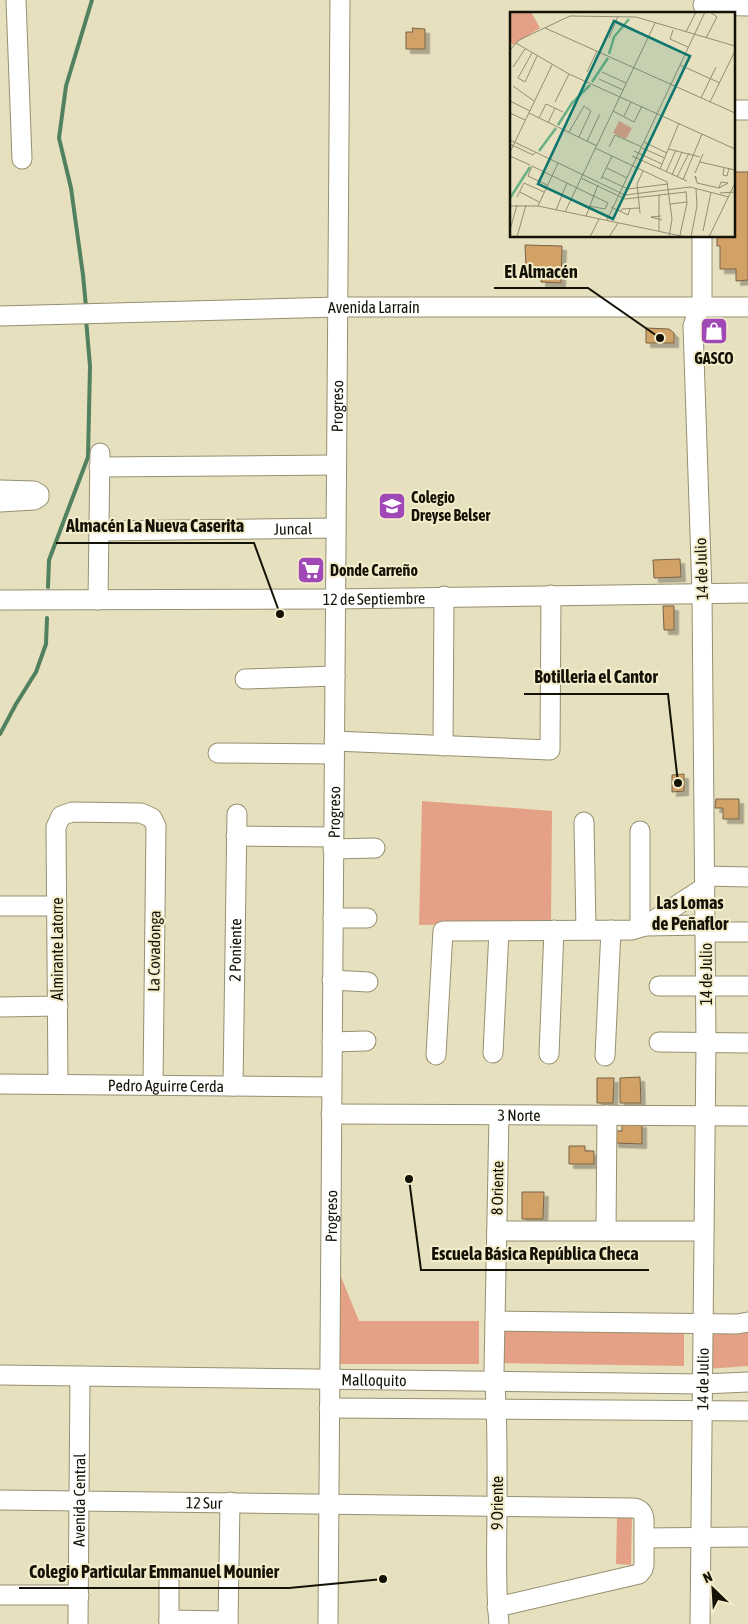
<svg xmlns="http://www.w3.org/2000/svg" width="748" height="1624" viewBox="0 0 748 1624" font-family="'Asap Condensed',sans-serif">
<style>
.green{fill:#e4a186}
.lines{fill:none;stroke-linecap:round;stroke-linejoin:round}
.stream{stroke:#52815f;stroke-width:4}
.building{fill:#d2a166;stroke:#776249;filter:url(#shadow)}
.minor-casing{stroke:#969070;stroke-width:21}
.minor{stroke:#fff;stroke-width:19}
.labels{text-anchor:middle;dominant-baseline:central;stroke-width:4;stroke-linejoin:round;paint-order:stroke}
.street-label{font-size:16px;fill:#141206;stroke:#f3edcb}
.poi-label{font-size:16px;font-weight:bold;fill:#141206;stroke:#f3edcb;text-anchor:start}
.neighbourhood-label{font-size:18px;font-weight:bold;fill:#141206;stroke:#f3edcb}
.inset-river{fill:none;stroke:#6cb185;stroke-width:2.5}
.inset-road{fill:none;stroke:#928e74;stroke-width:1}
.view{fill:#0f766e;fill-opacity:0.15;stroke:#0f766e;stroke-width:2.5}
.inset-edge{fill:none;stroke:#141206;stroke-width:2.5}
.leader{fill:none;stroke:#141206;stroke-width:2}
.callout-dot{fill:#141206;stroke:#f3edcb;stroke-width:2}
.callout-label{font-size:18px;text-anchor:middle;font-weight:bold;fill:#141206;stroke:#f3edcb;stroke-width:4;stroke-linejoin:round;paint-order:stroke}
</style>
<defs>
<filter id="shadow"><feDropShadow dx="4.5" dy="4.5" stdDeviation="0" flood-color="#0004"/></filter>
</defs>
<rect width="100%" height="100%" fill="#e6e0be"/>
<path class="green" d="M422 801 552 811 551 923 419 925Z
M335 1262 359 1321H479V1364H336Z
M748 1327V1366L706 1369V1332Z
M496 1329 684 1330V1366L495 1363Z
M617 1518H632L631 1565 616 1564Z"/>
<g class="lines">
<path class="stream" d="M86 307 83 275 71 188 59 138 66 86 92 0
M48 587 49 560 88 457 90 366 86 319
M0 734 16 704 36 672 46 644 47 618"/>
</g>
<path class="building" d="M412 28 425 29V49H406V32H413Z
M734 172H748V280L736 281V269H720V246H717V236H734Z
M525 245 562 246 561 283 541 282 542 268H526Z
M706 326H722V337H706Z
M646 328 669 329 674 333V343H646Z
M680 559 681 577 654 578 653 560Z
M663 606H674V630H664Z
M684 774V791L672 792V775Z
M716 799H739V819H723V808H715Z
M640 1077 641 1103H620V1078Z
M597 1078H614L613 1103H597Z
M622 1123H642V1144L614 1143V1131H622Z
M569 1146H585V1151H594V1164H569Z
M522 1192H544L543 1219H522Z"/>
<g class="lines">
<g class="minor-casing">
<g id="minor">
<path d="M16 0 22 159"/>
<path d="M703 5 748 6"/>
<path d="M734 110H748"/>
<path id="s1" d="M0 316 338 307H748"/>
<path d="M99 467 336 465"/>
<path d="M0 490 34 491 39 494V497L34 500 0 502"/>
<path id="s2" d="M99 531 336 528"/>
<path id="s3" d="M0 600 335 599 748 593"/>
<path d="M98 600 100 453"/>
<path d="M245 679 335 676"/>
<path d="M334 741 550 750 551 595"/>
<path d="M443 746 444 596"/>
<path d="M218 753 334 754"/>
<path d="M584 822 586 930"/>
<path d="M236 836 333 837"/>
<path d="M333 849 375 848"/>
<path d="M705 876 748 877"/>
<path d="M0 906H57"/>
<path d="M333 918H367"/>
<path d="M645 926 705 887"/>
<path d="M640 927V831"/>
<path d="M705 932H748"/>
<path d="M332 980 368 982"/>
<path d="M659 986H748"/>
<path d="M0 1007 58 1006"/>
<path d="M332 1042 366 1041"/>
<path d="M659 1042 748 1043"/>
<path d="M493 1053 499 931"/>
<path d="M549 1054 554 930"/>
<path d="M436 1055 443 931 632 930 645 926 705 925"/>
<path d="M605 1056 611 930"/>
<path id="s4" d="M0 1084 331 1087"/>
<path d="M58 1084 56 827 61 816 72 812 141 813 152 818 156 826 153 1085"/>
<path id="s5" d="M233 1086 237 814"/>
<path id="s6" d="M331 1114 748 1116"/>
<path d="M499 1115 494 1371C498 1416 497 1461 497 1505 497 1545 495 1584 499 1624"/>
<path d="M497 1231H704"/>
<path d="M606 1231 607 1115"/>
<path d="M495 1321 737 1324 748 1322"/>
<path id="s7" d="M0 1375 703 1384 748 1382"/>
<path d="M329 1408 748 1411"/>
<path id="s8" d="M0 1500 633 1508C640 1509 643 1512 644 1519V1565L643 1569 639 1574 497 1607"/>
<path d="M644 1538 748 1537"/>
<path d="M0 1595H79"/>
<path d="M169 1620 228 1621"/>
<path id="s9" d="M78 1624 80 1376"/>
<path d="M169 1624V1581"/>
<path d="M228 1624 230 1502"/>
<path id="s10" d="M328 1624 340 0"/>
<path id="s11" d="M700 1624 706 1043 702 593 693 326 702 299V236"/>
</g>
</g>
<use href="#minor" class="minor"/>
</g>
<defs>
<g id="shop-square" transform="scale(1.4375)"><rect x="-9" y="-9" width="18" height="18" rx="4" fill="#a049b6" stroke="#f3edcb"/><path d="M-5-2.5h2.3a2.7 3.5 0 0 1 5.4 0H5L5.5 6h-11ZM-1.5-2.5h3a1.5 2.3 0 0 0-3 0Z" fill="#fff"/></g>
<g id="school-square" transform="scale(1.4375)"><rect x="-9" y="-9" width="18" height="18" rx="4" fill="#a049b6" stroke="#f3edcb"/><path d="M0-5L7-2L0 1L-7-2ZM-4 1L0 2.5L4 1V4Q0 6-4 4Z" fill="#fff"/></g>
<g id="supermarket-square" transform="scale(1.4375)"><rect x="-9" y="-9" width="18" height="18" rx="4" fill="#a049b6" stroke="#f3edcb"/><path d="M-6-5.5h2.5l.6 2H6L4.5 2H-2.5L-4.4-4H-6ZM-1.5 3.2a1.3 1.3 0 1 0 .1 0ZM3 3.2a1.3 1.3 0 1 0 .1 0Z" fill="#fff"/></g>
</defs>
<g fill-rule="evenodd">
<use href="#shop-square" x="714" y="331"/>
<use href="#school-square" x="392" y="506"/>
<use href="#supermarket-square" x="311" y="570"/>
</g>
<g class="labels">
<g class="street-label">
<text stroke="none"><textPath href="#s1" startOffset="374">Avenida Larraín</textPath></text>
<text stroke="none"><textPath href="#s10" startOffset="1218">Progreso</textPath></text>
<text stroke="none"><textPath href="#s2" startOffset="194">Juncal</textPath></text>
<text transform="translate(701 569) rotate(-92)">14 de Julio</text>
<text stroke="none"><textPath href="#s3" startOffset="374">12 de Septiembre</textPath></text>
<text stroke="none"><textPath href="#s10" startOffset="812">Progreso</textPath></text>
<text transform="translate(57 949) rotate(-90)">Almirante Latorre</text>
<text stroke="none"><textPath href="#s5" startOffset="136">2 Poniente</textPath></text>
<text transform="translate(154 951) rotate(-89)">La Covadonga</text>
<text transform="translate(706 974) rotate(-90)">14 de Julio</text>
<text stroke="none"><textPath href="#s4" startOffset="166">Pedro Aguirre Cerda</textPath></text>
<text stroke="none"><textPath href="#s6" startOffset="188">3 Norte</textPath></text>
<text transform="translate(497 1188) rotate(-89)">8 Oriente</text>
<text stroke="none"><textPath href="#s10" startOffset="408">Progreso</textPath></text>
<text stroke="none"><textPath href="#s11" startOffset="245">14 de Julio</textPath></text>
<text stroke="none"><textPath href="#s7" startOffset="374">Malloquito</textPath></text>
<text stroke="none"><textPath href="#s9" startOffset="124">Avenida Central</textPath></text>
<text stroke="none"><textPath href="#s8" startOffset="204">12 Sur</textPath></text>
<text transform="translate(497 1503) rotate(-90)">9 Oriente</text>
</g>
<g class="poi-label">
<text x="714" y="358" text-anchor="middle">GASCO</text>
<text x="411" y="497">Colegio<tspan x="411" dy="18">Dreyse Belser</tspan></text>
<text x="330" y="570">Donde Carreño</text>
</g>
<g class="neighbourhood-label">
<text x="690" y="902">Las Lomas<tspan x="690" dy="21">de Peñaflor</tspan></text>
</g>
</g>
<g transform="translate(510 12)">
<rect width="225" height="225" fill="#e6e0be"/>
<path d="M0 0H21L30 16 3 33 0 29ZM109 109 122 116 116 127 103 121Z" fill="#e4a186"/>
<path class="inset-river" d="M99 42 104 25 119 7M82 70 98 46M48 113 62 91 80 73M29 139 46 116M0 186 20 155"/>
<path class="inset-road" d="M35 16 225 101M163 18 160 27 178 35M176 20 186 0M99 26 108 4M196 26 207 5 200 0M6 31 59 62 225 137M0 38 9 28 60 4 126 5 225 34M22 41 8 66 15 70 27 44M170 53 210 71M3 55 15 37M77 60 87 39M92 60 116 71M89 67 113 78M3 74 24 89M191 86 206 55M0 89 20 99M45 90 59 62M200 90 225 39M103 99 124 110 132 94M0 101 15 108M19 101 87 134M114 104 121 90M29 106 36 92 53 100M38 111 45 96M59 120 74 94 81 99 69 125M0 128 115 183 180 175 219 185M77 129 90 102M134 130 157 141M0 132 23 143 26 140M99 135 105 123 132 135M85 136 157 170 162 207 159 225M132 136 155 146M159 137 190 145M124 139 152 152M0 140 42 53M0 144 20 153M122 144 177 169M190 150 225 158M22 154 98 191 95 197 79 194M22 154 18 164 37 173M214 155 213 163 217 164 219 156M97 156 117 166M150 157 169 111M156 160 166 138M185 161 193 142M162 163 172 140M92 165 118 177 158 172M167 165 179 141M71 166 115 187 176 180M91 167 102 144M187 167 185 164 187 171 209 176 218 171 211 170 209 176M173 168 192 122M10 180 29 190M210 181 225 180M149 182V219M7 185 14 171 34 180M160 192 177 190M0 194H28L176 225M28 194 48 151M101 195 118 203 120 197M46 198 57 171M55 200 145 11M110 200 112 197 129 196M130 201 127 172 133 159M76 204 88 173M151 204 141 205 152 208M97 208 195 0M0 218 7 193M193 219 201 180M170 223 177 191 176 179M7 225 16 193M80 225 89 207M99 225 108 211M181 225 187 194 186 176M199 225 225 171"/>
<path class="view" d="M104 9 180 44 103 207 28 172Z"/>
<rect width="225" height="225" class="inset-edge"/>
</g>
<path class="leader" d="M660 338L588 288H494M280 614L254 543H56M678 783L668 694H524M409 1179L421 1270H649M383 1579L289 1588H19"/>
<g class="callout-dot">
<circle cx="660" cy="338" r="5"/>
<circle cx="280" cy="614" r="5"/>
<circle cx="678" cy="783" r="5"/>
<circle cx="409" cy="1179" r="5"/>
<circle cx="383" cy="1579" r="5"/>
</g>
<g class="callout-label">
<text x="541" y="278">El Almacén</text>
<text x="155" y="532">Almacén La Nueva Caserita</text>
<text x="596" y="683">Botilleria el Cantor</text>
<text x="535" y="1260">Escuela Básica República Checa</text>
<text x="154" y="1578">Colegio Particular Emmanuel Mounier</text>
</g>
<g transform="translate(713 1589) rotate(335)" stroke="#f3edcb" stroke-width="4" paint-order="stroke">
<path d="M0-4L9 19L0 12L-9 19Z" fill="#141206"/>
<text y="-8" font-size="14" font-weight="bold" text-anchor="middle" fill="#141206">N</text>
</g>
</svg>
